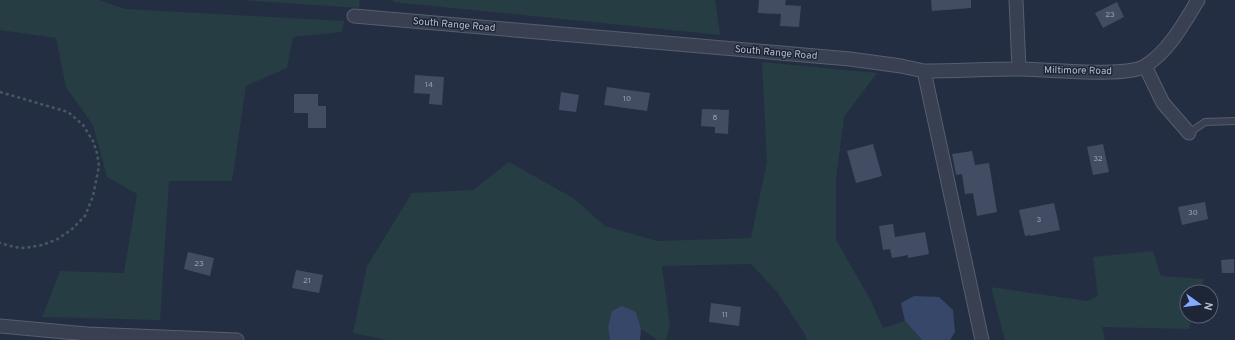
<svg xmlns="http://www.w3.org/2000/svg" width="1235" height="340" viewBox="0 0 1235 340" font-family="Overpass,sans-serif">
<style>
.green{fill:#263d43}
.water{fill:#36476a}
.building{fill:#424d64}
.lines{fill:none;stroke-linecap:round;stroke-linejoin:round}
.lane-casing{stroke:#565e6f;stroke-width:8}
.street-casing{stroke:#565e6f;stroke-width:15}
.path{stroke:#445a60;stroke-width:2.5;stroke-dasharray:3 3;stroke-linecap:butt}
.lane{stroke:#384052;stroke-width:6}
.street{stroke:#384052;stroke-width:13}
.labels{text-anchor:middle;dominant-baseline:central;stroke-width:3;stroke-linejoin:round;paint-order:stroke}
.number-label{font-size:8px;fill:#98a0b2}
.street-label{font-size:10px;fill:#b5bccc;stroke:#1d2537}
</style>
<rect width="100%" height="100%" fill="#242e42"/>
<path class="green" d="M0 0H99L125 9 344 21 342 32 293 37 287 68 246 86 232 181H169L160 320 42 317 60 271 124 273 137 194 107 177 93 125 66 87 56 38 0 30Z
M240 0H360L359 8Z
M393 0H715L720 35 393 2Z
M762 62 877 73 844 117 836 179V240L870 299 883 328 905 321 922 340H806V336L777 292 751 264 662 266 670 326 666 340H658L641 329 636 312 608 328 610 340H387L353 333 367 266 412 193 473 190 509 162 573 198 605 226 657 241 751 238 767 162Z
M1153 251 1161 276 1204 279 1200 292H1187V316H1193L1189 329 1102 327 1105 340H1005L991 287 1087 301 1098 296 1093 257Z"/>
<path class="water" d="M914 296 939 297 953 310 955 332 950 340H922L905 321 901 303Z
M622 306 636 312 641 329 640 340H610L608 328 612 311Z"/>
<path class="building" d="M759 0H786L785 5 801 6 799 27 780 26 781 14 758 13Z
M931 0H971V8L932 11Z
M1117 2 1124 17 1103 28 1095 13Z
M415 75 444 77 442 105 429 104 430 94 414 93Z
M607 87 650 93 647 111 604 105Z
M561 92 579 95 576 112 559 110Z
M294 94H318V106H326V128H308V113H294Z
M702 109 729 110 728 134 715 133V127L701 126Z
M873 144 882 176 856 183 847 151Z
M1103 144 1109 172 1093 175 1087 147Z
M972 151 975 165 989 163 997 212 977 216 973 193 965 194 962 174 956 175 952 154Z
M1205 202 1208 219 1182 225 1178 207Z
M1054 203 1060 230 1030 236V235L1025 236 1019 210Z
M893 224 895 237 925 232 929 254 908 258V255L892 258 890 249 883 250 879 226Z
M188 252 214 258 210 276 184 269Z
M1234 259V273H1222L1221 260Z
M296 270 323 275 319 293 292 288Z
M711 303 741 307 739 326 709 322Z"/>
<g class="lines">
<g class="lane-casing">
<path id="lane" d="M1189 133 1205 122 1235 121"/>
</g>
<g class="street-casing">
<path id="street" d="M1016 0 1019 69
M354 16 850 59 901 66 924 71 982 340
M1145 66 1163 103 1189 133
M924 71C956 71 987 69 1019 69 1046 69 1125 78 1145 66 1169 51 1184 23 1198 0
M0 326 87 334 237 340"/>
</g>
<path class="path" d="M0 92 68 112 83 125 93 141 97 153 99 166 93 196 85 216 71 230 56 240 42 245 25 248 14 247 0 243"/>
<use href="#lane" class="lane"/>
<use href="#street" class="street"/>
</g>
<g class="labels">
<g class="number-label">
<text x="1110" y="15">23</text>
<text x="429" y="85">14</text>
<text x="627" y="99">10</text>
<text x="715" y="118">8</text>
<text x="1098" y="159">32</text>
<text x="1193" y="213">30</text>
<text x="1039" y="220">3</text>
<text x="199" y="264">23</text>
<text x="307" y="281">21</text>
<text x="725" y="315">11</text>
</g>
<g class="street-label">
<text transform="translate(454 25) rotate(5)">South Range Road</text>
<text transform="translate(776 53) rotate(5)">South Range Road</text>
<text transform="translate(1078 71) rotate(1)">Miltimore Road</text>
</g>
</g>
<g transform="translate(1199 304) rotate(104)"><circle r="19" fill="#1d2537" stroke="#5a6173"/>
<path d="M0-3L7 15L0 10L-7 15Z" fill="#87aaff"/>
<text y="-6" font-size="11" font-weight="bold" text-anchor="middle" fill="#b5bccc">N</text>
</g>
</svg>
